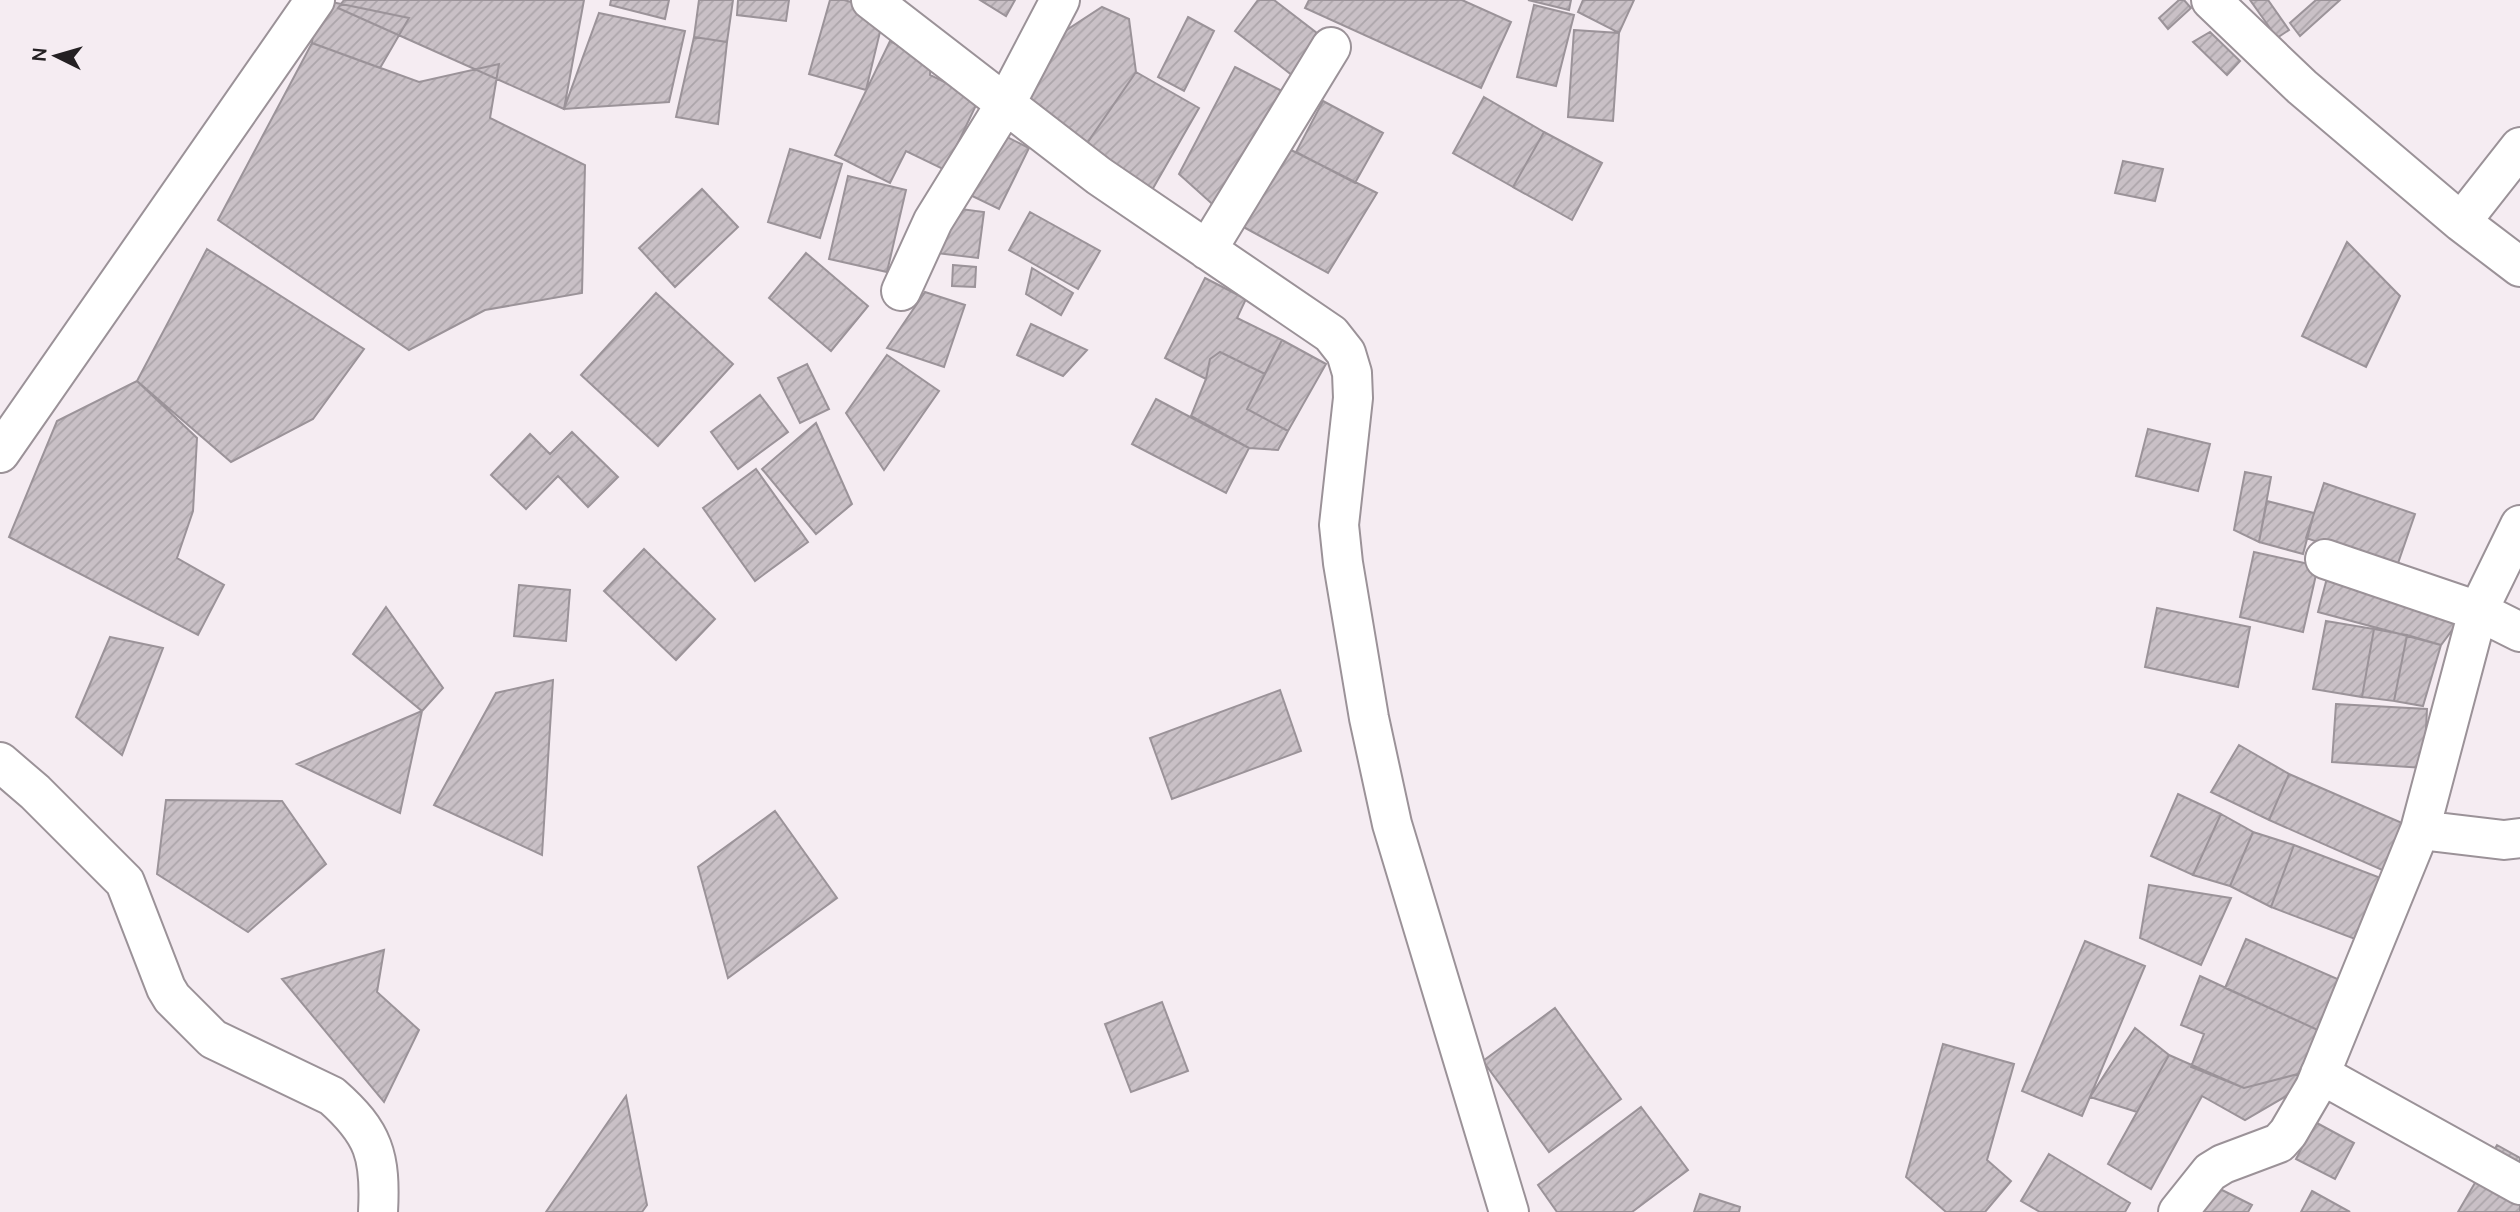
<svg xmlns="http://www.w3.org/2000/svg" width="2520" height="1212" viewBox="0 0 2520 1212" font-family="Manrope,sans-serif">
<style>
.building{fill:url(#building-hatch);stroke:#9b9399;stroke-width:2}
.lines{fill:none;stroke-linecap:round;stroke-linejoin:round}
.street-casing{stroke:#9b9298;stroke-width:42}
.secondary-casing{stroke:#9b9298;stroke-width:42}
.street{stroke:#fff;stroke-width:38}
.secondary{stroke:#fff;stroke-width:38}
</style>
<defs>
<pattern id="building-hatch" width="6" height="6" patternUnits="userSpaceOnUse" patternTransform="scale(1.75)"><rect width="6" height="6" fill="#c9c0c6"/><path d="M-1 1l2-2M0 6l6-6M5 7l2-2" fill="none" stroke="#aca5aa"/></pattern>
</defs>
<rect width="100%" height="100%" fill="#f5ecf2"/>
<path class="building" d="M316 0H322L409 18 380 68 312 43Z
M344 0H584L564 109 338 8Z
M611 0H669L665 19 610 5Z
M699 0H733L727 42 694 37Z
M738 0H789L786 21 737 15Z
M830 0H844L885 11 866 90 809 74Z
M980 0H1015L1006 16Z
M1258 0H1274L1326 40 1297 79 1235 31Z
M1309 0H1462L1511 22 1481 88 1305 8Z
M1528 0H1571L1569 10Z
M1583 0H1634L1619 33 1578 12Z
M2179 0H2184L2191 8 2168 29 2159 18Z
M2250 0H2268L2289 30 2277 38Z
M2316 0H2340L2300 36 2290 23Z
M1534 5 1574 15 1556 86 1517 77Z
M1102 7 1129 19 1136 72 1083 149 1014 101 1059 35Z
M599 13 685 31 669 102 564 109Z
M1188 17 1214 31 1184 91 1158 77Z
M1574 30 1619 33 1613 121 1568 117Z
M2210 32 2240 61 2227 75 2193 42Z
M694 37 727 42 718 124 676 117Z
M890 41 931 61 930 75 979 99 945 170 906 151 890 183 835 155Z
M312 43 419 82 499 64 490 118 585 165 582 293 485 310 409 350 218 220Z
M1235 67 1282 91 1220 211 1179 174Z
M1136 72 1199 108 1148 197 1083 149Z
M1484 97 1544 132 1513 187 1453 153Z
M1323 101 1383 133 1355 183 1296 152Z
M997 132 1029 148 999 209 966 193Z
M1544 132 1602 163 1572 220 1513 187Z
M1283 146 1377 193 1328 273 1238 224Z
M790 149 842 164 820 238 768 222Z
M2123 161 2163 169 2155 201 2115 193Z
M848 176 906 190 887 272 829 259Z
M702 189 738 227 675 287 639 248Z
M953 208 984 212 978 258 928 252Z
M1030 212 1100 251 1078 289 1009 250Z
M2347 242 2400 296 2366 367 2302 336Z
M207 249 364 349 313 419 231 462 137 381Z
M806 253 868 306 831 351 769 298Z
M953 265 976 267 975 287 952 286Z
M1032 268 1073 293 1061 315 1026 294Z
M1205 278 1246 299 1237 318 1282 340 1265 374 1220 352 1210 359 1206 379 1165 358Z
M925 292 965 305 944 367 887 348Z
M656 293 733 364 658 446 581 375Z
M1031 324 1087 350 1063 376 1017 355Z
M1282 340 1326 364 1288 431 1247 409Z
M1220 352 1265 374 1247 409 1288 431 1278 450 1249 448 1191 416 1206 379 1210 359Z
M887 355 939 391 884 470 846 413Z
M807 364 829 409 800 423 778 378Z
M137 381 197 438 193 511 177 558 224 585 198 635 9 537 57 421Z
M760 395 788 432 738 469 711 432Z
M1156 399 1249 448 1226 493 1132 444Z
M816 423 852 504 816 534 762 469Z
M2148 429 2210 444 2198 491 2136 476Z
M572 432 618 477 588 507 558 476 526 509 491 475 530 434 550 454Z
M756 469 808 542 755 581 703 508Z
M2245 472 2271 477 2259 542 2234 530Z
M2324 483 2415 514 2396 569 2306 538Z
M2267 501 2314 513 2303 554 2259 542Z
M644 549 715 619 676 660 604 591Z
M2254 552 2318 566 2303 632 2240 617Z
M2327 578 2464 614 2441 645 2318 612Z
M519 585 570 590 566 641 514 636Z
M386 607 443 688 422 711 353 654Z
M2157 608 2250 627 2238 687 2145 667Z
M2326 621 2374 629 2362 697 2313 689Z
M2374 629 2407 635 2394 701 2362 697Z
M2407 635 2441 645 2423 706 2394 701Z
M110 637 163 648 122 755 76 717Z
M553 680 542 855 434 805 496 693Z
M1280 690 1301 751 1172 799 1150 738Z
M2336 704 2427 709 2424 768 2332 762Z
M422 711 400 813 297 764Z
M2239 745 2289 774 2269 820 2211 792Z
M2289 774 2409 826 2389 873 2269 820Z
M2178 794 2221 814 2193 875 2151 856Z
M166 800 282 801 326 864 248 932 157 874Z
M775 811 837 898 728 978 698 867Z
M2221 814 2253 832 2230 886 2193 875Z
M2253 832 2294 845 2271 907 2230 886Z
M2294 845 2386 880 2363 942 2271 907Z
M2149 885 2231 898 2201 965 2140 938Z
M2246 939 2342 981 2320 1031 2225 988Z
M2085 941 2145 966 2082 1116 2022 1091Z
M384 950 377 992 419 1030 384 1102 282 979Z
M2200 976 2320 1031 2298 1074 2244 1088 2191 1067 2204 1034 2181 1025Z
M1162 1002 1188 1071 1131 1092 1105 1024Z
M1555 1008 1621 1099 1549 1152 1483 1061Z
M2135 1028 2169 1055 2137 1112 2090 1097Z
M1943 1044 2014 1064 1987 1160 2011 1181 1985 1212H1946L1906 1177Z
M2169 1055 2244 1088 2298 1074 2300 1088 2245 1120 2202 1096 2151 1189 2108 1164Z
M626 1096 647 1205 642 1212H546Z
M1641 1107 1688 1170 1632 1212H1557L1538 1185Z
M2315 1122 2354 1143 2335 1179 2296 1159Z
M2497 1145 2520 1158V1212H2458Z
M2049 1154 2130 1203 2125 1212H2040L2021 1201Z
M2212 1185 2252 1205 2248 1212H2199Z
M2312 1191 2350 1212H2301Z
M1700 1194 1740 1207 1739 1212H1694Z"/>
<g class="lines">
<g class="street-casing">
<path id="street" d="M871 0 1099 176 1331 334 1346 353 1352 373 1353 398 1339 525 1343 563 1369 718 1392 824 1509 1212
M2211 0 2302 87 2461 222
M2520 147 2461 222 2520 267
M1207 250 1331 47
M901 291 933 221 1006 103 1060 0
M2325 559 2478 611 2520 632
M0 762 35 792 125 882 166 988 172 998 213 1039 332 1096C374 1133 381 1156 378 1212
M2420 830 2504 840 2520 838
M2320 1074 2520 1185
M2178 1212 2210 1172 2223 1164 2279 1143 2288 1133 2315 1087 2420 830 2478 611 2520 525"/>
</g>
<g class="secondary-casing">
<path id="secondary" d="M0 453 315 0"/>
</g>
<use href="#street" class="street"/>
<use href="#secondary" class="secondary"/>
</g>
<g transform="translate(56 56) rotate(275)" stroke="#f5ecf2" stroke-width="5" paint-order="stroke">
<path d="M0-5L12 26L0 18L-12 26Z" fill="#242023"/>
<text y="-10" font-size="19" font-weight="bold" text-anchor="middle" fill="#242023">N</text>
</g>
</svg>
